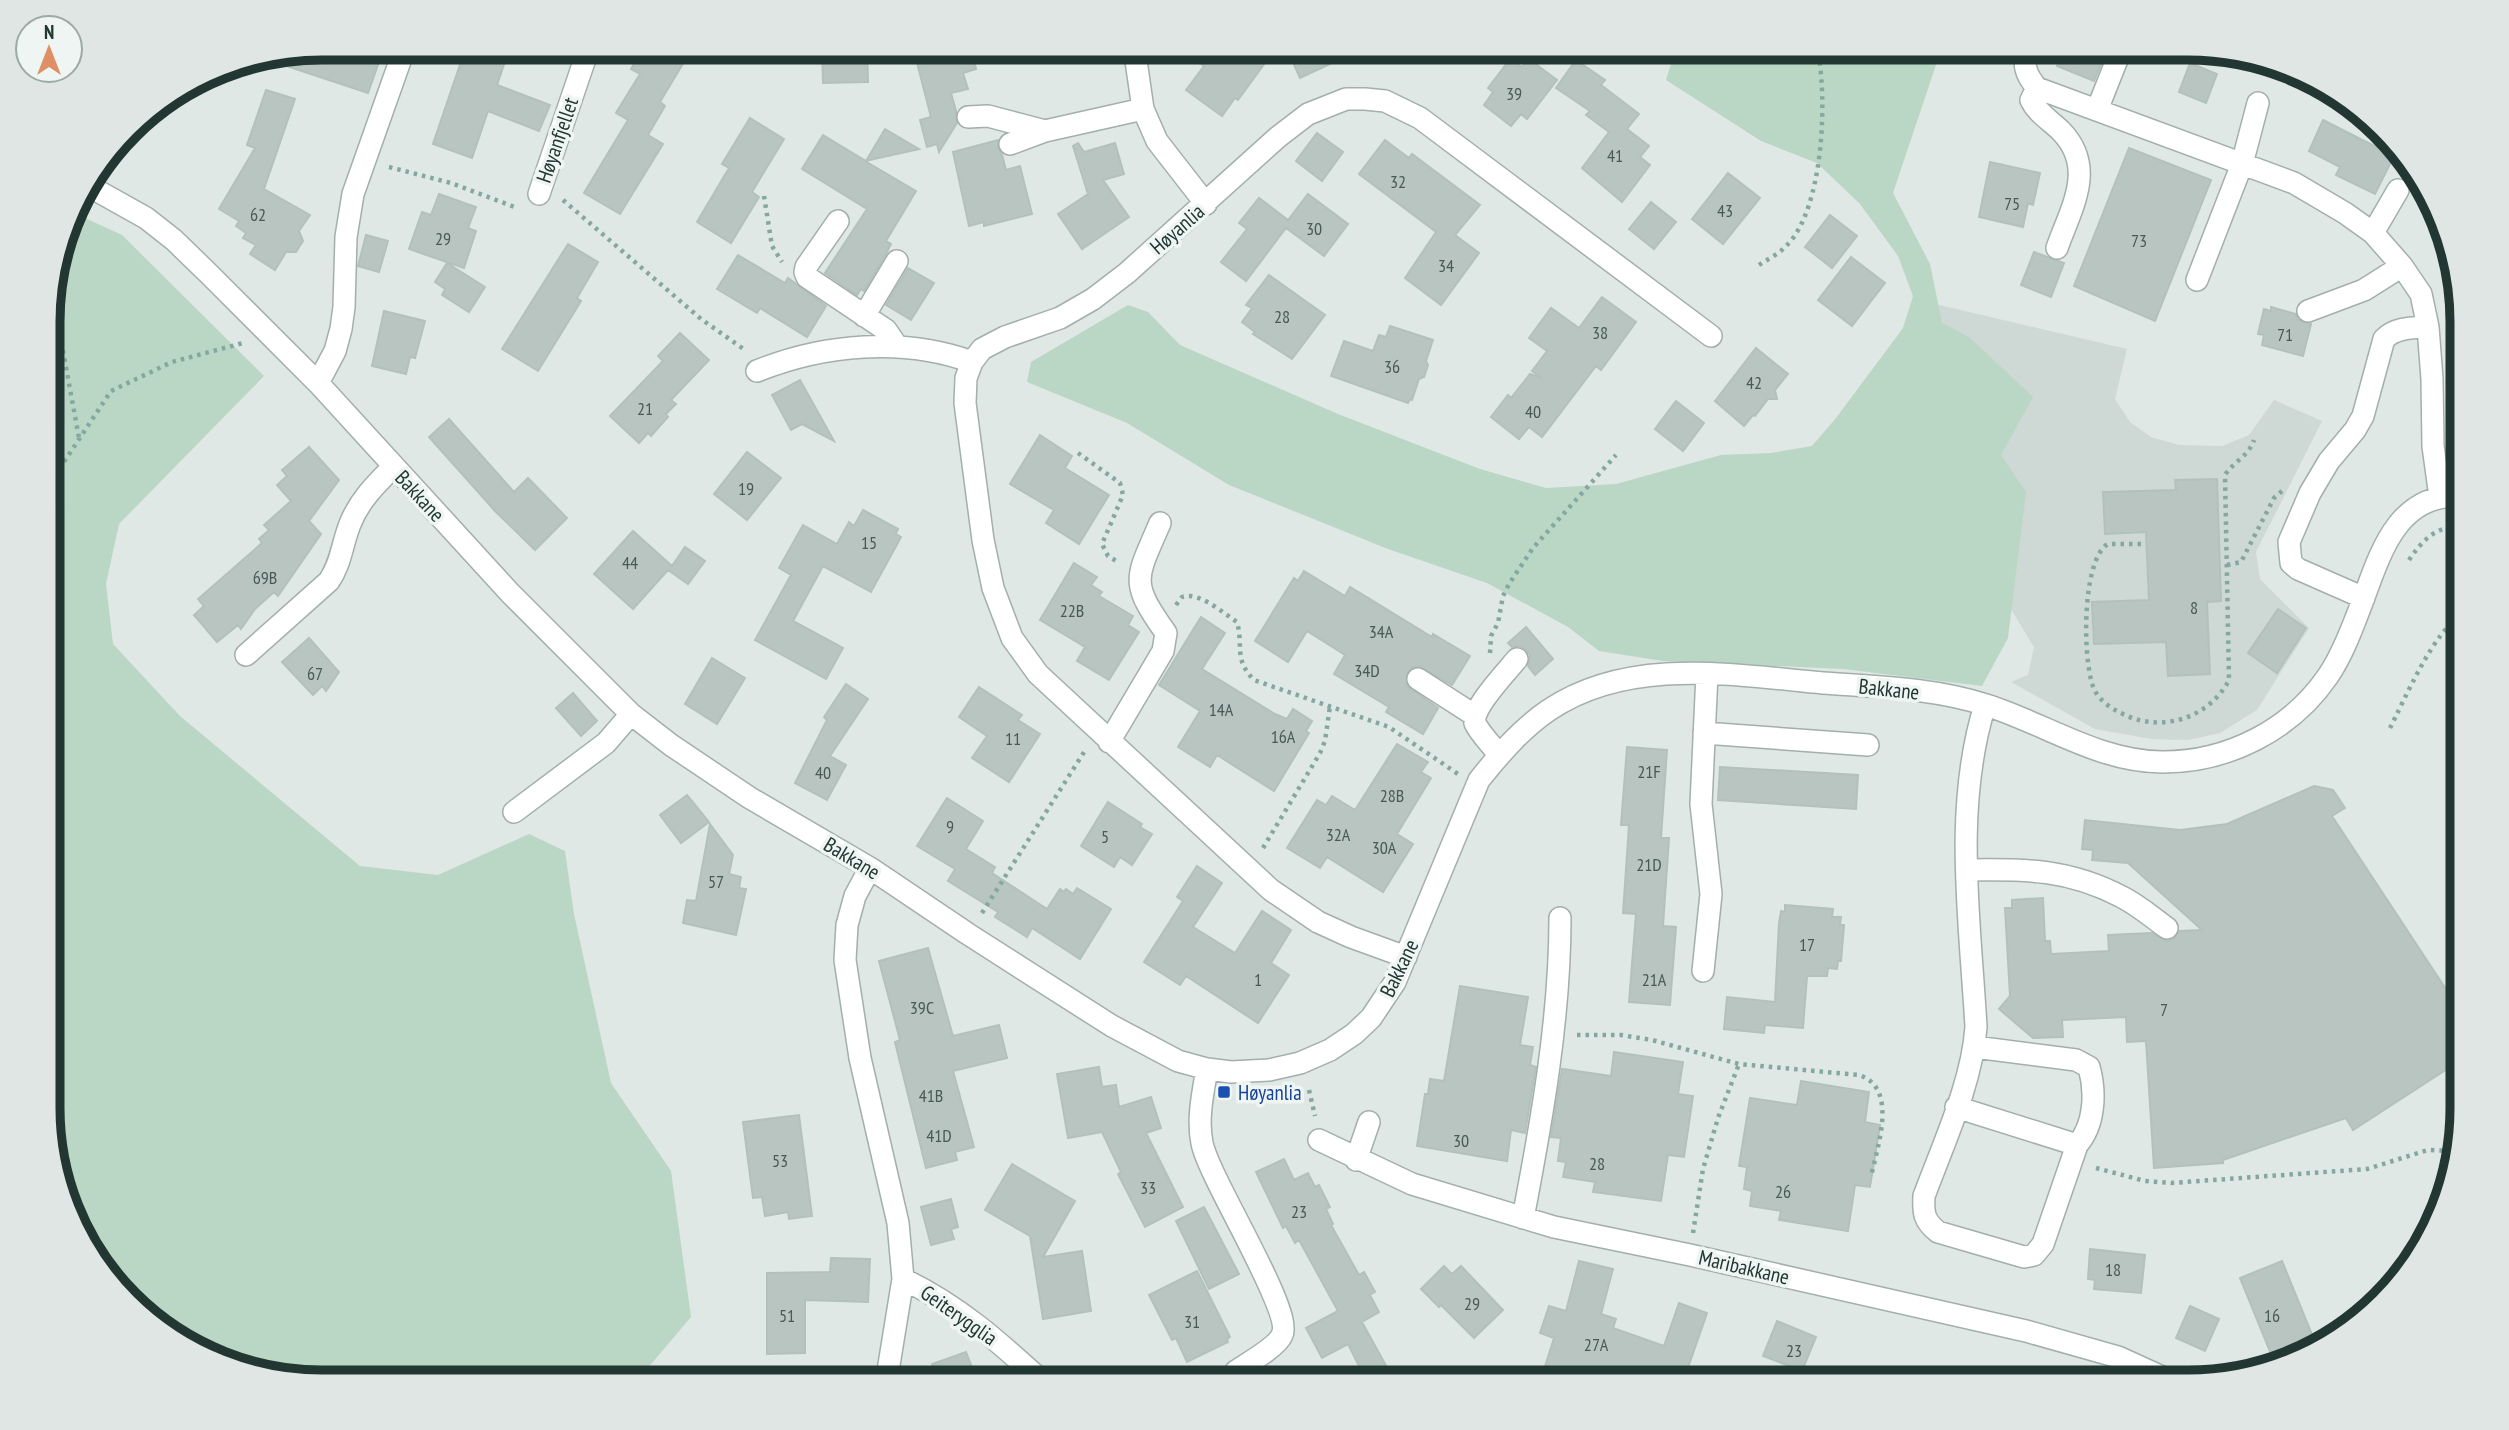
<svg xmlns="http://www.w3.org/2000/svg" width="2509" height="1430" viewBox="0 0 2509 1430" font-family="'PT Sans Narrow',sans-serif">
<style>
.built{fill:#ced8d4}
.green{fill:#bad7c5}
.building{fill:#b8c5c1;stroke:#b3c1bc;stroke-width:2}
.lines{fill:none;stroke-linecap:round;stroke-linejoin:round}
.minor-casing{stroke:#a3afac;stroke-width:24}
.path{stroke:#84a8a0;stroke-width:4.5;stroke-dasharray:3.5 5;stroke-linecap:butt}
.minor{stroke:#fff;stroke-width:21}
.transit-dot{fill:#1a4fb4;stroke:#eff5f3;stroke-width:2.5}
.labels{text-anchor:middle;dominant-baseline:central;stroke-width:7;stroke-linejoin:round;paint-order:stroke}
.number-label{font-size:18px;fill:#485a56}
.street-label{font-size:21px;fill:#223632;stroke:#eff5f3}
.transit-label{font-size:21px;fill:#164399;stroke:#eff5f3;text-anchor:start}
.rim{fill:none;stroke:#223632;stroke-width:9}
</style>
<rect width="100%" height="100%" fill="#dfe8e5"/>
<path class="built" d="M1935 304 2127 349 2115 399 2130 422 2151 437 2179 445 2222 446 2249 435 2274 400 2322 421 2256 552 2260 579 2309 628 2257 710 2220 733 2188 740 2151 739 2095 729 2011 682 2028 675 2034 647 1989 573Z"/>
<path class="green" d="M1676 47H1942L1893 193 1930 264 1942 323 1969 337 2033 397 2001 455 2026 492 2008 638 1982 686 1843 669 1663 661 1599 651 1568 627 1487 583 1388 549 1229 485 1127 423 1027 382 1031 362 1128 305 1148 312 1180 345 1338 414 1480 469 1546 488 1616 484 1721 455 1771 453 1812 446 1836 418 1903 328 1913 296 1898 256 1860 204 1817 163 1761 141 1666 80Z
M72 212 122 235 264 376 119 524 106 584 113 644 180 716 360 866 438 875 529 834 565 851 574 914 611 1083 671 1171 691 1317 641 1376 625 1383H321L251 1373 185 1346 94 1261 50 1144V286Z"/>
<path class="building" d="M322 47H356L381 56 368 93 265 59Z
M466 47H510L497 85 550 105 539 131 488 111 472 158 433 144Z
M644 47H693L660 102 665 106 648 135 663 144 620 214 584 193 628 120 616 113 640 74 631 69Z
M822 47H867L868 82 823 83Z
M913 47H971L976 69 963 73 968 89 951 93 956 111 957 123 939 152 937 144 927 147 920 120 931 117Z
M1212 47H1243L1265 63 1238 100 1235 98 1222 116 1186 90 1204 66 1200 63Z
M1286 47H1322L1330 64 1300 78Z
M2064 47H2108L2094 81 2057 66Z
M1510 59 1522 67 1529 59 1557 80 1527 119 1521 114 1511 126 1484 105 1493 92 1488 88Z
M1576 60 1605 80 1601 85 1639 114 1627 129 1649 146 1640 157 1650 165 1622 202 1582 168 1609 132 1586 115 1590 111 1556 88Z
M2190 63 2217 74 2206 103 2179 92Z
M266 90 295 99 264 189 310 215 299 231 303 241 296 252H286L275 270 250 254 256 245 243 238 246 233 236 226 239 221 219 209 255 148 247 145Z
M750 118 784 139 752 192 759 197 731 243 697 222 729 168 722 164Z
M2323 120 2394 156 2375 194 2336 175 2340 167 2309 151Z
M885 129 919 149 865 161 916 191 886 241 891 244 886 254 864 291 861 289 857 295 825 273 867 209 802 169 823 135 866 161Z
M1317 133 1343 152 1322 181 1296 161Z
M998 140V148L1002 155 1006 170 1020 166 1032 214 984 226V222L969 226 953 152Z
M1385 140 1409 158 1412 154 1480 205 1455 235 1479 253 1441 305 1405 278 1436 232 1359 174Z
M1078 143 1084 152 1115 143 1124 174 1103 180 1129 217 1082 249 1058 214 1088 194 1073 146Z
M2129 148 2211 180 2155 321 2074 286Z
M1990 162 2040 173 2033 205 2028 203 2023 227 1979 217Z
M1728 173 1760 198 1723 244 1692 219Z
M439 194 476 207 468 228 476 231 464 268 409 249 422 212 431 215Z
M1308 194 1348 224 1324 256 1286 228 1246 281 1221 262 1247 229 1239 223 1259 198 1288 220Z
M1651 202 1676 222 1654 249 1629 229Z
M1830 215 1857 236 1832 268 1805 247Z
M366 235 388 241 379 272 358 266Z
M568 244 598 262 577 298 581 301 538 371 502 349Z
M2034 252 2064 263 2051 297 2021 285Z
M738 255 785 283 788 278 826 306 807 337 760 308 757 313 717 289Z
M1851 257 1885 283 1852 326 1818 300Z
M447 263 485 287 469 312 442 295 445 289 435 282Z
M908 268 934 283 911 320 886 305Z
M1269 275 1325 315 1292 359 1253 334 1255 332 1242 322 1252 308 1246 305Z
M1602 297 1636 322 1601 370 1596 366 1542 437 1529 427 1519 439 1491 417 1508 395 1511 398 1530 374 1542 378 1532 371 1547 351 1529 338 1551 308 1579 328Z
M2271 307 2296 314 2300 321 2311 324 2303 356 2262 345 2264 335 2258 334 2264 309 2271 311Z
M384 311 425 321 415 358 410 357 406 374 372 366Z
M1390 326 1433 340 1426 361 1428 365 1424 377 1419 379 1412 400 1410 399 1408 403 1331 376 1344 341 1373 351 1379 335 1386 337Z
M680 333 709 360 671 400 676 404 666 414 668 417 651 436 648 433 639 443 610 416 663 361 658 356Z
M1756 348 1788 374 1775 390 1777 399H1768L1755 416 1753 415 1744 426 1715 401Z
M800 380 834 441 802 424 791 430 772 395Z
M1676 401 1704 423 1683 451 1655 429Z
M449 419 514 492 528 478 567 518 535 550 495 511 429 437Z
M1040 435 1072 456 1065 468 1109 495 1079 544 1046 523 1054 510 1010 484Z
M309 447 339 480 309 521 321 534 278 596 274 592 255 609 241 629 238 625 217 642 194 615 204 606 198 599 262 543 259 539 269 530 264 525 291 501 277 485 287 476 282 470Z
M747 452 781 478 747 520 714 494Z
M2217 479 2221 601 2207 602 2210 674 2168 676 2166 642 2094 644 2092 602 2149 600 2146 532 2105 534 2103 492 2176 490 2175 480Z
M863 510 898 529 896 534 901 537 871 592 823 566 793 621 843 648 826 679 755 640 791 575 779 568 803 525 837 544 849 522 854 526Z
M633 531 672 566 685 547 705 561 688 584 668 570 633 609 594 574Z
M1074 563 1097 577 1091 585 1102 592 1099 596 1133 616 1128 625 1139 632 1109 680 1077 661 1085 647 1040 620Z
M1304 571 1345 596 1350 587 1432 637 1433 634 1470 656 1452 685 1419 666 1413 667 1407 673V686L1438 708 1423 734 1386 712 1389 707 1334 674 1345 655 1307 631 1288 662 1255 641 1294 578 1298 581Z
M2278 609 2306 628 2277 673 2248 653Z
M1201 617 1225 633 1202 669 1275 714 1287 719 1293 709 1312 721 1306 731 1309 733 1274 791 1217 755 1210 767 1178 747 1200 711 1159 685Z
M1526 627 1553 659 1535 675 1528 666 1530 655 1526 650 1519 646 1512 647 1508 643Z
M309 638 339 672 326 691 322 686 313 695 282 662Z
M712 658 745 678 717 724 685 704Z
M846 684 868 699 830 756 846 765 827 800 795 783 827 720 824 717Z
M979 687 1022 715 1018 720 1040 734 1009 782 972 758 987 736 959 717Z
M573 693 597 721 581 736 556 708Z
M1397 744 1428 762 1421 772 1431 778 1397 834 1413 844 1383 892 1327 857 1320 868 1287 848 1317 800 1326 805 1332 796 1355 810Z
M1627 747 1667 750 1661 838H1669L1663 926 1676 927 1670 1005 1629 1002 1636 914 1623 913 1629 825H1621Z
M1720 767 1858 775 1856 809 1718 800Z
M2314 786 2333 790 2345 808 2332 816 2461 1012V1060L2353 1130 2346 1118 2223 1160V1163L2154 1168 2146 1041 2127 1042 2126 1017 2062 1020 2063 1037 2033 1038 1999 1009 2010 996 2005 908H2012V900L2043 898 2045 941H2050L2051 954 2109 951 2108 935 2152 933 2166 941 2173 940 2179 931 2202 930 2128 863 2092 860 2093 850 2082 849 2085 820 2180 830 2227 824Z
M687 795 709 822 681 843 660 815Z
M947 798 983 821 966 849 995 867 992 873 1047 909 1060 889 1064 892 1066 889 1073 894 1077 888 1111 909 1080 959 1032 928 1027 937 995 917 998 912 948 881 955 869 917 846Z
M1108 802 1142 824 1140 827 1152 834 1132 865 1120 857 1114 867 1081 846Z
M710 824 733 855 729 874 741 877 739 888 746 889 736 935 683 923 687 900 696 901Z
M1197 866 1222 883 1193 927 1235 953 1262 911 1291 930 1271 963 1289 975 1258 1023 1186 976 1180 985 1144 962 1183 901 1177 897Z
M1785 905 1833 909 1832 917H1841L1840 925H1844L1841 961H1838L1837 969 1828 968 1827 976H1807L1803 1028 1765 1025 1764 1033 1724 1029 1727 997 1775 1002 1779 923 1781 911 1785 912Z
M928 948 953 1036 999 1025 1007 1058 953 1071 974 1147 955 1152 957 1160 926 1168 895 1042 900 1040 879 961Z
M1460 986 1528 997 1520 1045 1533 1047 1530 1065 1536 1067 1525 1133 1511 1130 1507 1161 1417 1146 1425 1094H1428L1430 1079 1444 1081Z
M1614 1052 1683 1062 1678 1094 1693 1096 1684 1157 1668 1155 1661 1201 1593 1192 1595 1182 1563 1177 1566 1162 1558 1161 1561 1138 1551 1137 1562 1069 1611 1076Z
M1099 1067 1102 1087 1116 1085 1119 1107 1151 1097 1161 1128 1146 1133 1183 1207 1145 1227 1118 1174 1121 1172 1102 1132 1068 1138 1057 1074Z
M1801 1081 1869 1092 1865 1122 1880 1125 1870 1187 1855 1185 1848 1231 1779 1220 1781 1211 1750 1206 1752 1191 1744 1189 1747 1167 1739 1166 1750 1098 1797 1105Z
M799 1115 812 1216 789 1219 788 1212 765 1216 762 1197 753 1198 743 1122Z
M1284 1159 1294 1180 1308 1173 1315 1187 1319 1185 1330 1207 1326 1209 1333 1224 1331 1225 1359 1275 1364 1272 1375 1292 1370 1295 1379 1312 1362 1322 1395 1382H1367L1348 1344 1322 1358 1306 1328 1338 1311 1299 1240 1295 1243 1286 1226 1283 1228 1256 1172Z
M1012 1164 1075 1201 1043 1257 1082 1251 1091 1311 1043 1319 1030 1236 985 1210Z
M951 1199 958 1227 951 1229 954 1239 931 1245 921 1207Z
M1204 1207 1239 1274 1209 1289 1176 1221Z
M2090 1249 2145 1255 2141 1293 2094 1289 2095 1280 2088 1279Z
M831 1258 870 1259 868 1302 805 1300V1353L767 1354V1273L830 1272Z
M1579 1261 1613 1269 1601 1314 1616 1319 1613 1328 1664 1346 1679 1303 1707 1313 1683 1382H1540L1554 1338 1540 1333 1549 1306 1566 1311Z
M2282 1261 2313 1337 2271 1354 2240 1278Z
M1444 1266 1452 1274 1461 1266 1503 1310 1474 1338 1441 1305 1439 1307 1421 1289Z
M1197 1271 1230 1337 1227 1339 1228 1342 1187 1362 1176 1338 1172 1340 1149 1295Z
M2190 1306 2219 1319 2205 1351 2176 1338Z
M1777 1321 1816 1337 1802 1371 1763 1356Z
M966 1352 978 1383H939L932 1364Z"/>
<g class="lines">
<g class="minor-casing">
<path id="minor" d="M1134 47 1143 109 1157 141 1206 204
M2027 47C2023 65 2025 74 2037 88L2294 183 2345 213 2373 233 2402 266 2421 294 2428 327 2432 379 2433 446 2440 497
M2037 88 2031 100C2037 113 2051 121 2061 131 2097 168 2071 208 2057 248
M2097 110 2122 47
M968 117 988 116 1045 131
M1010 144 1045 131 1143 109
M87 185 146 218 174 240 209 274 318 383 510 593 631 714 671 745 750 798 870 868 968 934 1112 1026 1178 1061 1207 1069 1231 1072 1269 1070 1300 1063 1330 1050 1354 1034 1371 1018 1395 982 1479 780C1500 754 1521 729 1549 710 1629 656 1734 675 1823 683 1877 687 1934 688 1986 705 2044 723 2099 762 2163 762 2228 762 2291 730 2328 676 2341 657 2350 634 2358 613 2378 563 2392 493 2461 496
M539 194 589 47
M838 221 806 267 805 272 807 277 886 330 897 346
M2373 233 2398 190
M2197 280 2242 164 2258 103
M2308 311 2364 290 2402 266
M864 316 897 261
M757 371C824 344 903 337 972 362
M318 383 335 351 341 329 344 307 346 237 353 194 405 47
M2364 598 2298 569 2291 563 2289 542 2310 493 2329 461 2355 430 2363 416 2384 339C2396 327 2413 328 2428 327
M246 655 329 581C341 564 342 544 350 524 359 501 375 485 393 467
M1418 679 1474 715
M1985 705C1953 808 1970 920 1976 1027 1972 1083 1944 1142 1924 1196 1923 1213 1924 1221 1938 1232L2024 1257 2034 1255 2043 1244 2077 1145
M1704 733 1868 745
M1109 742 1163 651 1166 633C1129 581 1136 579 1160 523
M1499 755C1492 745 1480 734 1475 723 1470 710 1508 670 1517 659
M514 812 606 743 631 714
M870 868 855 896 847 925 845 960 860 1058 898 1223 903 1279 886 1383
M1968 870C2026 869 2069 869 2122 897 2138 905 2153 918 2167 928
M1406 957 1351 937 1318 922 1271 890 1038 674 1012 638 993 588 983 540 965 403 966 378 972 362 982 349 1005 337 1060 318 1093 299 1127 273 1278 137 1308 114 1346 99H1365L1385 101 1420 118 1711 336
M1703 971 1711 894 1701 804 1707 674
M1207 1069C1203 1092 1197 1119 1202 1143 1209 1179 1294 1311 1282 1335 1277 1347 1248 1363 1236 1371
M1956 1107 2077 1145C2095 1125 2096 1092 2089 1067L2076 1060 1975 1047
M1319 1140 1412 1184 1554 1227 1690 1255 2026 1331 2118 1357 2173 1382
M1356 1160 1369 1122
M1523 1218C1542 1119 1560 1018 1560 918
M903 1279C959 1306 998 1341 1044 1383"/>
</g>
<path class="path" d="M389 167 451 183 517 208
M764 196 772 246 782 262
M563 200 701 319 745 350
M1759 265C1768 259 1779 254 1786 246 1824 210 1828 96 1817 47
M50 319 61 340 79 438
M1078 453 1120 483 1123 495 1102 544 1108 556 1118 562
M50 483 111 391 172 362 243 343
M2141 544H2108C2081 559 2082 667 2095 691 2100 700 2110 708 2119 712 2158 734 2208 720 2229 680L2225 475C2234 461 2248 457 2254 440
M2409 560C2422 541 2437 524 2461 528
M2227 565 2241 562 2274 498 2282 491
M1176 605 1182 597C1199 591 1223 613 1237 622 1244 648 1233 658 1254 680L1389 727 1458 774
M1490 653 1491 636 1498 623 1503 596 1509 584 1533 548 1616 455
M2461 696 2452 804V822L2458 855 2461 859
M2390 728C2404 701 2435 628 2461 617
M1263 848 1320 753 1325 741 1330 706
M982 913 1086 749
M1577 1035H1621L1652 1040 1739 1064 1859 1075C1899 1088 1877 1147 1871 1177
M1309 1090 1315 1116
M2096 1168 2145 1181 2171 1183 2367 1169 2428 1150 2454 1151
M1693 1233 1703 1169 1718 1118 1739 1064"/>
<use href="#minor" class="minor"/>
</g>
<rect class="transit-dot" x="1217" y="1085" width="14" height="14" rx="3.5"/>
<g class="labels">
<g class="number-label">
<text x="1514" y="93">39</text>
<text x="1615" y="155">41</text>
<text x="1398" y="181">32</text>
<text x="2012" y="203">75</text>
<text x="1725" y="210">43</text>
<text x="258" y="214">62</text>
<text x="1314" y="228">30</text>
<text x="443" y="238">29</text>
<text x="2139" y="240">73</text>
<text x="1446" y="265">34</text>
<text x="1282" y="316">28</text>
<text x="1600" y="332">38</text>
<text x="2285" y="334">71</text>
<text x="1392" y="366">36</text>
<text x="1754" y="382">42</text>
<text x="645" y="408">21</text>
<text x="1533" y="411">40</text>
<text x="746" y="488">19</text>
<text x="869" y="542">15</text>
<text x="630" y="562">44</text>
<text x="265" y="577">69B</text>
<text x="2194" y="607">8</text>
<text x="1072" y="610">22B</text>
<text x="1381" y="631">34A</text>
<text x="1367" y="670">34D</text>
<text x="315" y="673">67</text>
<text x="1221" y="709">14A</text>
<text x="1283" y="736">16A</text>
<text x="1013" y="738">11</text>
<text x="1649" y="771">21F</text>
<text x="823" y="772">40</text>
<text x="1392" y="795">28B</text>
<text x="950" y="826">9</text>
<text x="1338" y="834">32A</text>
<text x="1105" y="836">5</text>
<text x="1384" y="847">30A</text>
<text x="1649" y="864">21D</text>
<text x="716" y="881">57</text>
<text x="1807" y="944">17</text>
<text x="1258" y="979">1</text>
<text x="1654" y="979">21A</text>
<text x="922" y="1007">39C</text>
<text x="2164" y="1009">7</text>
<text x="931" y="1095">41B</text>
<text x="939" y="1135">41D</text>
<text x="1461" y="1140">30</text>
<text x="780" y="1160">53</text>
<text x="1597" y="1163">28</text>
<text x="1148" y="1187">33</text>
<text x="1783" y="1191">26</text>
<text x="1299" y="1211">23</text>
<text x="2113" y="1269">18</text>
<text x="1472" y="1303">29</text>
<text x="787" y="1315">51</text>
<text x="2272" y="1315">16</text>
<text x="1192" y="1321">31</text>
<text x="1596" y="1344">27A</text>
<text x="1794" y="1350">23</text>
</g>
<g class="street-label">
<text transform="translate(557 140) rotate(-71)">Høyanfjellet</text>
<text transform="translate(1177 229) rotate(-41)">Høyanlia</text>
<text transform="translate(420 496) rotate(47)">Bakkane</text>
<text transform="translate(1889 689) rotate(6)">Bakkane</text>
<text transform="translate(852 858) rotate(31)">Bakkane</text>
<text transform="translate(1399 968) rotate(-64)">Bakkane</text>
<text transform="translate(1744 1267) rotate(13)">Maribakkane</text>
<text transform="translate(959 1315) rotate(35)">Geiterygglia</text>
</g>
<g class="transit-label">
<text x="1238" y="1092">Høyanlia</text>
</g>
</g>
<path d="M0 0H2509V1430H0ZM322 60H2188A262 262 0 0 1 2450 322V1108A262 262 0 0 1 2188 1370H322A262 262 0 0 1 60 1108V322A262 262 0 0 1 322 60Z" fill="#dfe6e4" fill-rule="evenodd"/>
<path class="rim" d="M322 60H2188A262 262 0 0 1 2450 322V1108A262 262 0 0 1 2188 1370H322A262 262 0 0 1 60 1108V322A262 262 0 0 1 322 60Z"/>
<g transform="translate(49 49)"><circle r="33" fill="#eff5f3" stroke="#9da9a6" stroke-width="2"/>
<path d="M0-5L12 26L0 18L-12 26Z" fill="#df8f66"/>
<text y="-10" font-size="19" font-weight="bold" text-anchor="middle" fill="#223632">N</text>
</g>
</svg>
